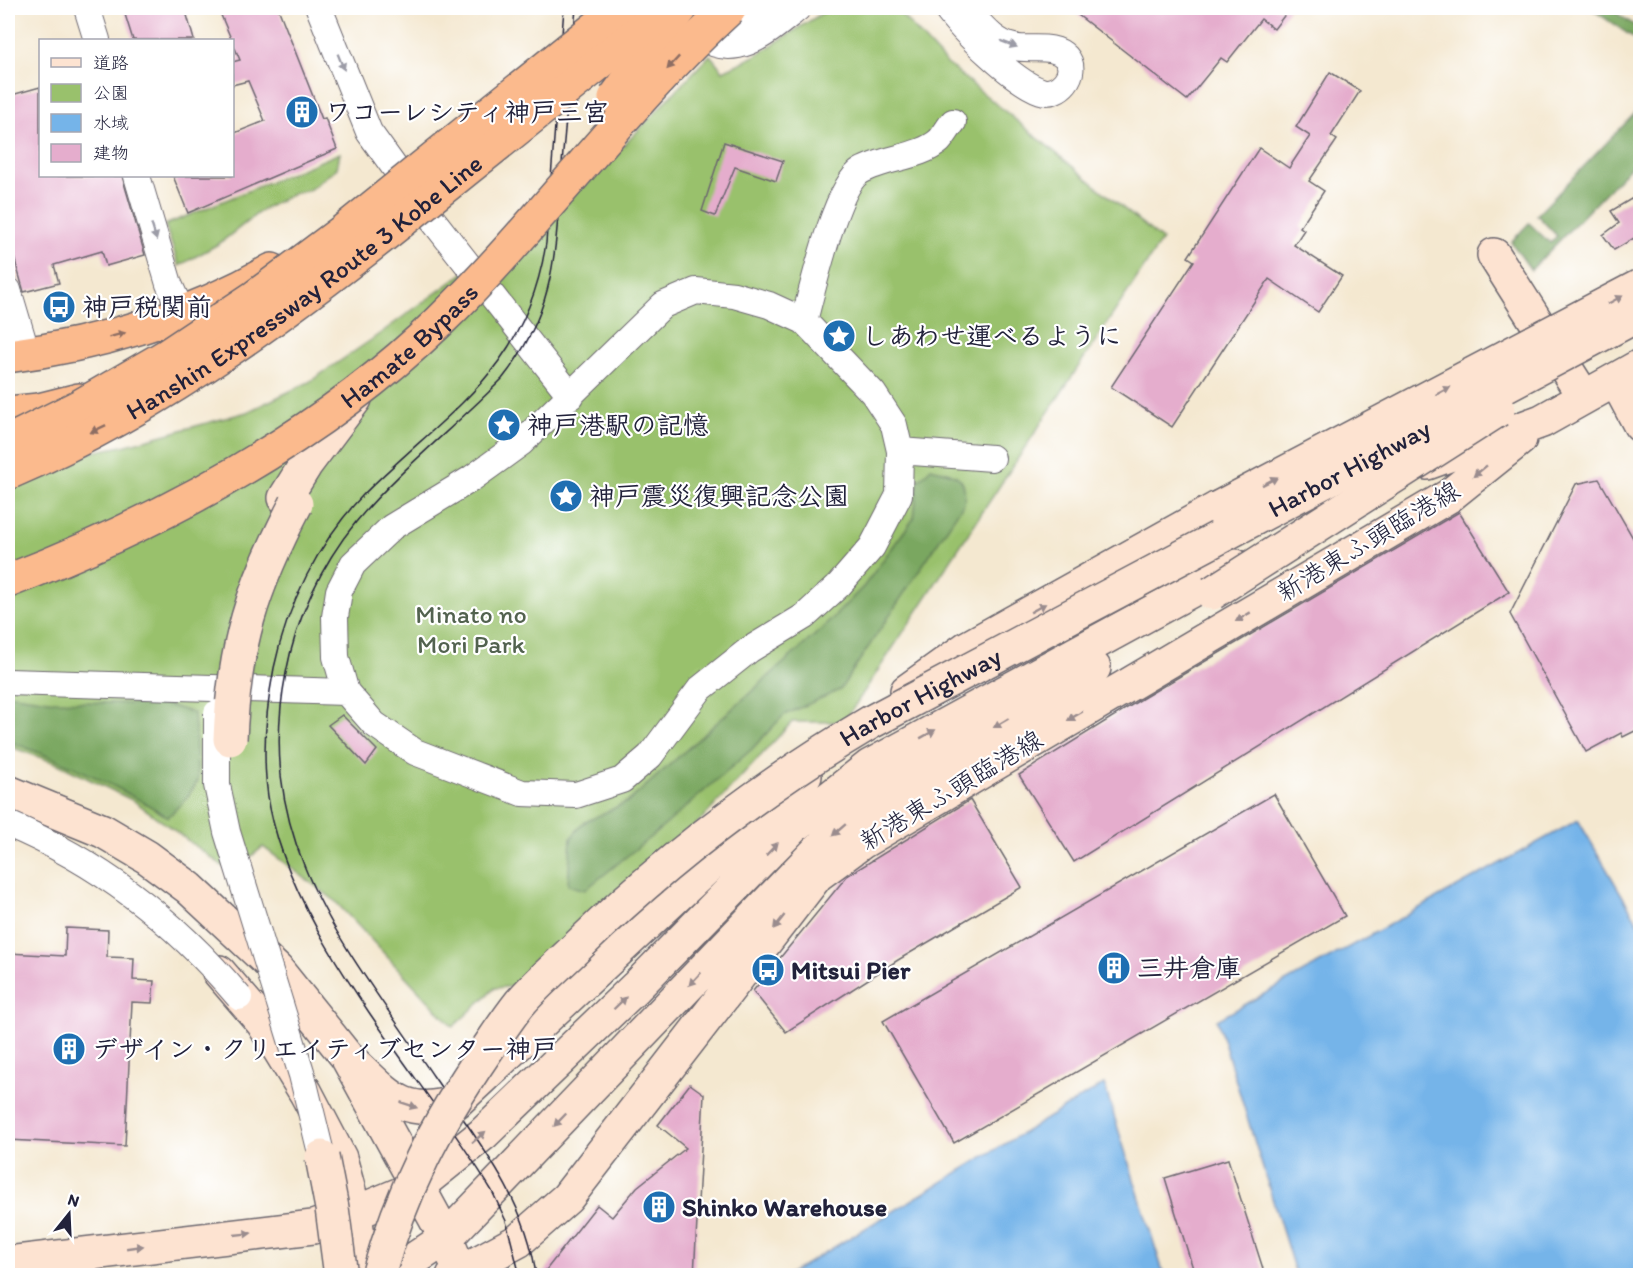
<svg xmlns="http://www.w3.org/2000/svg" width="1648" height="1283" viewBox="0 0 1648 1283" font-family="Itim,'Klee One',sans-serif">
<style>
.green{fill:#99c16c;stroke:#5e7254;stroke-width:1.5}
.forest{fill:#7aa760;stroke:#4e644e;stroke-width:1.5}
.water{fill:#75b4e9;stroke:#4c6b92;stroke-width:1.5}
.building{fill:#e5adcd}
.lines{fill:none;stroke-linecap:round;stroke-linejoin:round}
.street-casing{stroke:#6c676f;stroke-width:28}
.secondary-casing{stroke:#6c676f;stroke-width:36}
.highway-casing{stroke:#6c676f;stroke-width:36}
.street{stroke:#fff;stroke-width:26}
.secondary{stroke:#fde3d1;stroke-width:33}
.highway{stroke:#fbba8d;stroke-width:33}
.tram{stroke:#22223b;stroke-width:1.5}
.street-bridge-casing{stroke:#6c676f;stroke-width:28;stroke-linecap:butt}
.secondary-bridge-casing{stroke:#6c676f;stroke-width:36;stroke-linecap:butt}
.highway-bridge-casing{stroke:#6c676f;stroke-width:36;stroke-linecap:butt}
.street-bridge{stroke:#fff;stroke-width:26}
.secondary-bridge{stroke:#fde3d1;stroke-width:33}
.highway-bridge{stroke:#fbba8d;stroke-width:33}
.oneway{fill:#9c9ca7}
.oneway2{fill:#8e6e64}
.oneway3{fill:#9a8c8e}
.labels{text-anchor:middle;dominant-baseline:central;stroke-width:4.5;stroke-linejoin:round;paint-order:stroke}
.poi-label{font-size:26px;font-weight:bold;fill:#22223b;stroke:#fff;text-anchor:start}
.street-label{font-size:26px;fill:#22223b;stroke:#fff}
.park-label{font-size:26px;fill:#52624f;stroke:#fff}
</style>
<rect width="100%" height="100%" fill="#fff"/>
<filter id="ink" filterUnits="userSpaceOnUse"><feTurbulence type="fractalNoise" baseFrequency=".0167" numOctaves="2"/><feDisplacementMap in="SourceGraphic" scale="12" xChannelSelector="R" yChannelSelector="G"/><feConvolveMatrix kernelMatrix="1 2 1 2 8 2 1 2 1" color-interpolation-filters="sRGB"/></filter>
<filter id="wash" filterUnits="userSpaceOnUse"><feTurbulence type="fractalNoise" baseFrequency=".008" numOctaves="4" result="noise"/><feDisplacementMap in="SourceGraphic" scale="24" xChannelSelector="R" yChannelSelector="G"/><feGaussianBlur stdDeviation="1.35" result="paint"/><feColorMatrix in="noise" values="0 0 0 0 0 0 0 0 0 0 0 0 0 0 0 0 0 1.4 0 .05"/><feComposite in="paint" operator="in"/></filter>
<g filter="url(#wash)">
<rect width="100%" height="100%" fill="#f4e8d0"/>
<path class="green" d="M830 8H895L945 62 1162 240 844 722H792L704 817 530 985 495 988 453 1027 334 900 263 847 231 872 134 801 56 763 8 746V468L123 446 247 412 309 382 371 340 589 182 710 55 723 71 753 57Z
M340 153 337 168 309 190 294 193 262 210 220 243 179 266 165 225Z"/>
<path class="forest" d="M1590 8H1609L1640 29V42Z
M1640 108V157L1531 270 1511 242 1529 223 1550 243 1557 236 1537 215Z
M931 468C955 474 968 475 964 503L840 690 784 715 752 749 663 827 585 890 568 885 571 838 583 823 629 801 825 626 864 586 914 518 918 481Z
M8 694 55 701 168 705 194 713 198 781 186 799 168 817C117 785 64 761 8 741Z"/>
<path class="water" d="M1578 820 1640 926V1275H1296L1217 1020Z
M1104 1084 1164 1275H788Z"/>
<g id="blocks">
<path class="building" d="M123 8H185L194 40H133Z
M218 8H278L322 119 325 118 337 149 188 213 173 176H232V134L265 121 248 81 232 85V62L240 60Z
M1069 8H1290L1274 29 1261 19 1227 62 1221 58 1187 100Z
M1330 72 1360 91 1331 136 1337 140 1309 181 1324 191 1300 227 1304 230 1294 245 1342 276 1318 312 1269 279 1172 427 1111 387 1194 261 1188 257 1259 148 1289 168 1310 136 1296 127Z
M40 87V176H122L145 255 106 266 102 251 54 265 59 283 24 292 8 236V96Z
M724 142 783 161 776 181 735 167 715 216 702 211Z
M1641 193V234L1614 250 1603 235 1619 223 1611 211Z
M1599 479 1641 552V728L1623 737 1621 733 1586 752 1510 614 1576 484Z
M1459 512 1509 592 1074 862 1019 775 1143 698Z
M342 715 377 750 366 765 328 725Z
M1274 794 1345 916 954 1143 883 1021Z
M970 800 1022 887 898 960 786 1032 753 991 847 876Z
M66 928 108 930 107 957 134 958 133 980 154 981 152 1003 132 1002 125 1146 8 1140V953L65 956Z
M690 1084 704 1094 694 1275H542L597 1205 612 1217 637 1187 686 1148 658 1125Z
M1228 1159 1265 1275H1195L1165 1178Z"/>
</g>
</g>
<g filter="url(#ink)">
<use href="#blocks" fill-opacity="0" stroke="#6c676f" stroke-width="1.5"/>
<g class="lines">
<g class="street-casing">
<path id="street" d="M87 8 97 40
M319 8 369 132 428 214 571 396
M712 8C735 29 752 26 774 8
M946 8C962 31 1014 82 1041 91 1058 97 1080 73 1066 57 1054 43 1030 51 1014 47 993 43 979 22 965 8
M689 25C692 31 697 33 702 37 738 62 771 29 798 8
M137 176 169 284 183 315
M8 290 27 354
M696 291 734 295 769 305 804 321 873 393 894 425 900 451 899 495 872 547 839 585 805 616 749 650 700 689 650 756 622 780 576 795 522 793 415 752 374 724 346 692 336 657 335 617 339 591 353 564 392 527 471 479 521 443 663 305Z
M804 321C812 291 836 185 861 171 884 158 921 157 939 141 944 136 948 128 953 122
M900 451 992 458
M8 682 346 692"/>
</g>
<g class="secondary-casing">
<path id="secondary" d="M1494 255 1584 397
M1616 380 1640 425
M1427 463 1542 421 1640 366
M285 498 306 464 355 399
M907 691 967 648 1218 508
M8 792 103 831 147 857 189 888 277 970 347 1057 446 1238 454 1257
M219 972 263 1023 306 1093 340 1158 355 1213 363 1276
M347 1057C386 1091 400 1120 456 1102L805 776
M8 1263 313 1227 355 1213 417 1187 483 1134 636 987 794 826 870 766 1236 566
M389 1276 446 1238 828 840 896 786 1094 668
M453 1276 518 1241 567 1198 817 875 862 842 1449 496 1520 439"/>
</g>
<g class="highway-casing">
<path id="highway" d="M8 356C102 344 190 317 272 270
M8 413 39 410 79 400"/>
</g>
<use href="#street" class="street"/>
<use href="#secondary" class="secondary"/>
<use href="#highway" class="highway"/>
<path class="tram" d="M520 1276 506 1221 492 1191C422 1074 297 943 270 808 261 762 265 714 274 668 287 605 318 543 362 496 446 411 526 373 546 243L564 8
M536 1276C528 1201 475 1137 434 1077 346 947 253 842 286 673 296 619 321 565 356 522 399 470 455 427 502 379 558 308 555 248 562 163 567 111 571 59 576 8"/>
<g class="street-bridge-casing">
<path id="street-bridge" d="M217 713V785L227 832 302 1075 322 1157
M8 824C99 862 176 922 239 997"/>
</g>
<g class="secondary-bridge-casing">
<g id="secondary-bridge">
<path d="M1218 508 1640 286"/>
<path d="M1212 593 1498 410"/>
<path d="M230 739C234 645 252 588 296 504"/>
<path d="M322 1157 332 1208 341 1276"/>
<path id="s1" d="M378 1276C402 1190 436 1124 486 1051 497 1035 508 1018 520 1003 538 982 560 964 579 945 667 859 765 785 871 722L1640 314"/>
</g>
</g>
<g class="highway-bridge-casing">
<g id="highway-bridge">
<path d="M615 98 681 8"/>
<path d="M8 442 80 406 168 355 255 297 342 232 620 8"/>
<path id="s2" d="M8 473C168 405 307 298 442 189 517 129 592 68 668 8"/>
<path id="s3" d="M8 581C163 521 319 438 440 321 542 222 625 104 730 8"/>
</g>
</g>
<use href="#street-bridge" class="street-bridge"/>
<use href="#secondary-bridge" class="secondary-bridge"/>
<use href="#highway-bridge" class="highway-bridge"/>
</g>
<defs><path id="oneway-solid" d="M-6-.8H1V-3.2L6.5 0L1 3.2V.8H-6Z" transform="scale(1.5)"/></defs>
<g class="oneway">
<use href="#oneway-solid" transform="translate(1009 44) rotate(21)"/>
<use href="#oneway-solid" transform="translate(341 62) rotate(68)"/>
<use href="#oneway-solid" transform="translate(154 232) rotate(73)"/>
</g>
<g class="oneway2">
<use href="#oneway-solid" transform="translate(673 63) rotate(133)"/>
<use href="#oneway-solid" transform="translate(117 335) rotate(-15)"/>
<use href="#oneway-solid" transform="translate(98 429) rotate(154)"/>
</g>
<g class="oneway3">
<use href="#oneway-solid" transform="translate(1615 300) rotate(-28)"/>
<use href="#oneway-solid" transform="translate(1443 391) rotate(-28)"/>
<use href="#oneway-solid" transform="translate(1480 471) rotate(141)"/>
<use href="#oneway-solid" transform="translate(1270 481) rotate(-27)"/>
<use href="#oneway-solid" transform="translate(1038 608) rotate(-29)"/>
<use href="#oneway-solid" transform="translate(1243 617) rotate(149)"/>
<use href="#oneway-solid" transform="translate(1075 716) rotate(149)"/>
<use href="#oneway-solid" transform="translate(1001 723) rotate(149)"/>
<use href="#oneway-solid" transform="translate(928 734) rotate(-29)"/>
<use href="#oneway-solid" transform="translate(839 830) rotate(139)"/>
<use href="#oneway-solid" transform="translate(772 849) rotate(-46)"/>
<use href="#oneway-solid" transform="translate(779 922) rotate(128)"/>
<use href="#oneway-solid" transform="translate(695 979) rotate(133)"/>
<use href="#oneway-solid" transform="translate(620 1003) rotate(-44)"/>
<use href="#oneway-solid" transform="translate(409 1105) rotate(19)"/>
<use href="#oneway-solid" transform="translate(560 1120) rotate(134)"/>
<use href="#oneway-solid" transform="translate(479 1137) rotate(-40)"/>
<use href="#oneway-solid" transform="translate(243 1234) rotate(-6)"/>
<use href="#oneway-solid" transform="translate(135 1247) rotate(-8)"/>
</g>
</g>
<defs>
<g id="building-disc" transform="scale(1.725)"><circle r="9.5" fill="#1f6fb2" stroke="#fff"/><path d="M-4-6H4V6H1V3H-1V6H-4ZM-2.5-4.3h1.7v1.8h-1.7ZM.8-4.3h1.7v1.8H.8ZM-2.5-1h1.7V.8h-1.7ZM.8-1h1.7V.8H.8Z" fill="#fff"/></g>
<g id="bus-disc" transform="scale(1.725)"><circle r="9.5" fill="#1f6fb2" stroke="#fff"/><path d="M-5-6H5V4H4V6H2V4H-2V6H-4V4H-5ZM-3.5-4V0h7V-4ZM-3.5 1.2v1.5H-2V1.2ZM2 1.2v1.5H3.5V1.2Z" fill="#fff"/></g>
<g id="sight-disc" transform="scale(1.725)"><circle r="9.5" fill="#1f6fb2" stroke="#fff"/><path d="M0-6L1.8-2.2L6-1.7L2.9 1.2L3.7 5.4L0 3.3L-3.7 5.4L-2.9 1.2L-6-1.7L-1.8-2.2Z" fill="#fff"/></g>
</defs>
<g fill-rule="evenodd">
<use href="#building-disc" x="302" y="112"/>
<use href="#bus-disc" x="59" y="307"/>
<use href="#sight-disc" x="839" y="336"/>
<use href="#sight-disc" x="504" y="425"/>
<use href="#sight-disc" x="566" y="496"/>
<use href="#building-disc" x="1114" y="968"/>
<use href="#bus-disc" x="768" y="970"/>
<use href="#building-disc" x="69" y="1049"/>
<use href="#building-disc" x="659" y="1207"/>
</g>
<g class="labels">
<g class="poi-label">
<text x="325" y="112">ワコーレシティ神戸三宮</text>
<text x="82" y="307">神戸税関前</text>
<text x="862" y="336">しあわせ運べるように</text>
<text x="527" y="425">神戸港駅の記憶</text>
<text x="589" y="496">神戸震災復興記念公園</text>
<text x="1137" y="968">三井倉庫</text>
<text x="791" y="970">Mitsui Pier</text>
<text x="92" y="1049">デザイン・クリエイティブセンター神戸</text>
<text x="682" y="1207">Shinko Warehouse</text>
</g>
<g class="street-label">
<text stroke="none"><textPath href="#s2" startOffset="351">Hanshin Expressway Route 3 Kobe Line</textPath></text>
<text stroke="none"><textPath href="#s3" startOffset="468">Hamate Bypass</textPath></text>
<text stroke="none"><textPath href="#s1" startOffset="1302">Harbor Highway</textPath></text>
<text transform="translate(1368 541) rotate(-31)">新港東ふ頭臨港線</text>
<text stroke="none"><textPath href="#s1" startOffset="816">Harbor Highway</textPath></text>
<text transform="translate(951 790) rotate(-31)">新港東ふ頭臨港線</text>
</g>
<g class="park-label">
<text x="471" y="614">Minato no<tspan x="471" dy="30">Mori Park</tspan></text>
</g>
</g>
<rect width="1648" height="1283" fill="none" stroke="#fff" stroke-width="30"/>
<rect x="39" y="39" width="195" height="138" fill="#ffffff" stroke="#a7a7b1" stroke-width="1.5"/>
<rect x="51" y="58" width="30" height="9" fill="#fde3d1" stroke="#a7a7b1" stroke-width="1.5"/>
<text x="93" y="69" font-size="18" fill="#22223b">道路</text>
<rect x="51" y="84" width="30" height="18" fill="#99c16c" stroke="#a7a7b1" stroke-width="1.5"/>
<text x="93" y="99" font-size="18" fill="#22223b">公園</text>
<rect x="51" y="114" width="30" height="18" fill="#75b4e9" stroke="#a7a7b1" stroke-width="1.5"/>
<text x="93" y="129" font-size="18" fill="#22223b">水域</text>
<rect x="51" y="144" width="30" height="18" fill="#e5adcd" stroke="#a7a7b1" stroke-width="1.5"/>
<text x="93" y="159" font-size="18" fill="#22223b">建物</text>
<g transform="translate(69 1214) rotate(18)" stroke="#ffffff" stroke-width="4.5" paint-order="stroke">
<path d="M0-4.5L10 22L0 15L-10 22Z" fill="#22223b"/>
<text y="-9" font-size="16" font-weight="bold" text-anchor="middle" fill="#22223b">N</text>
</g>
</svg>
